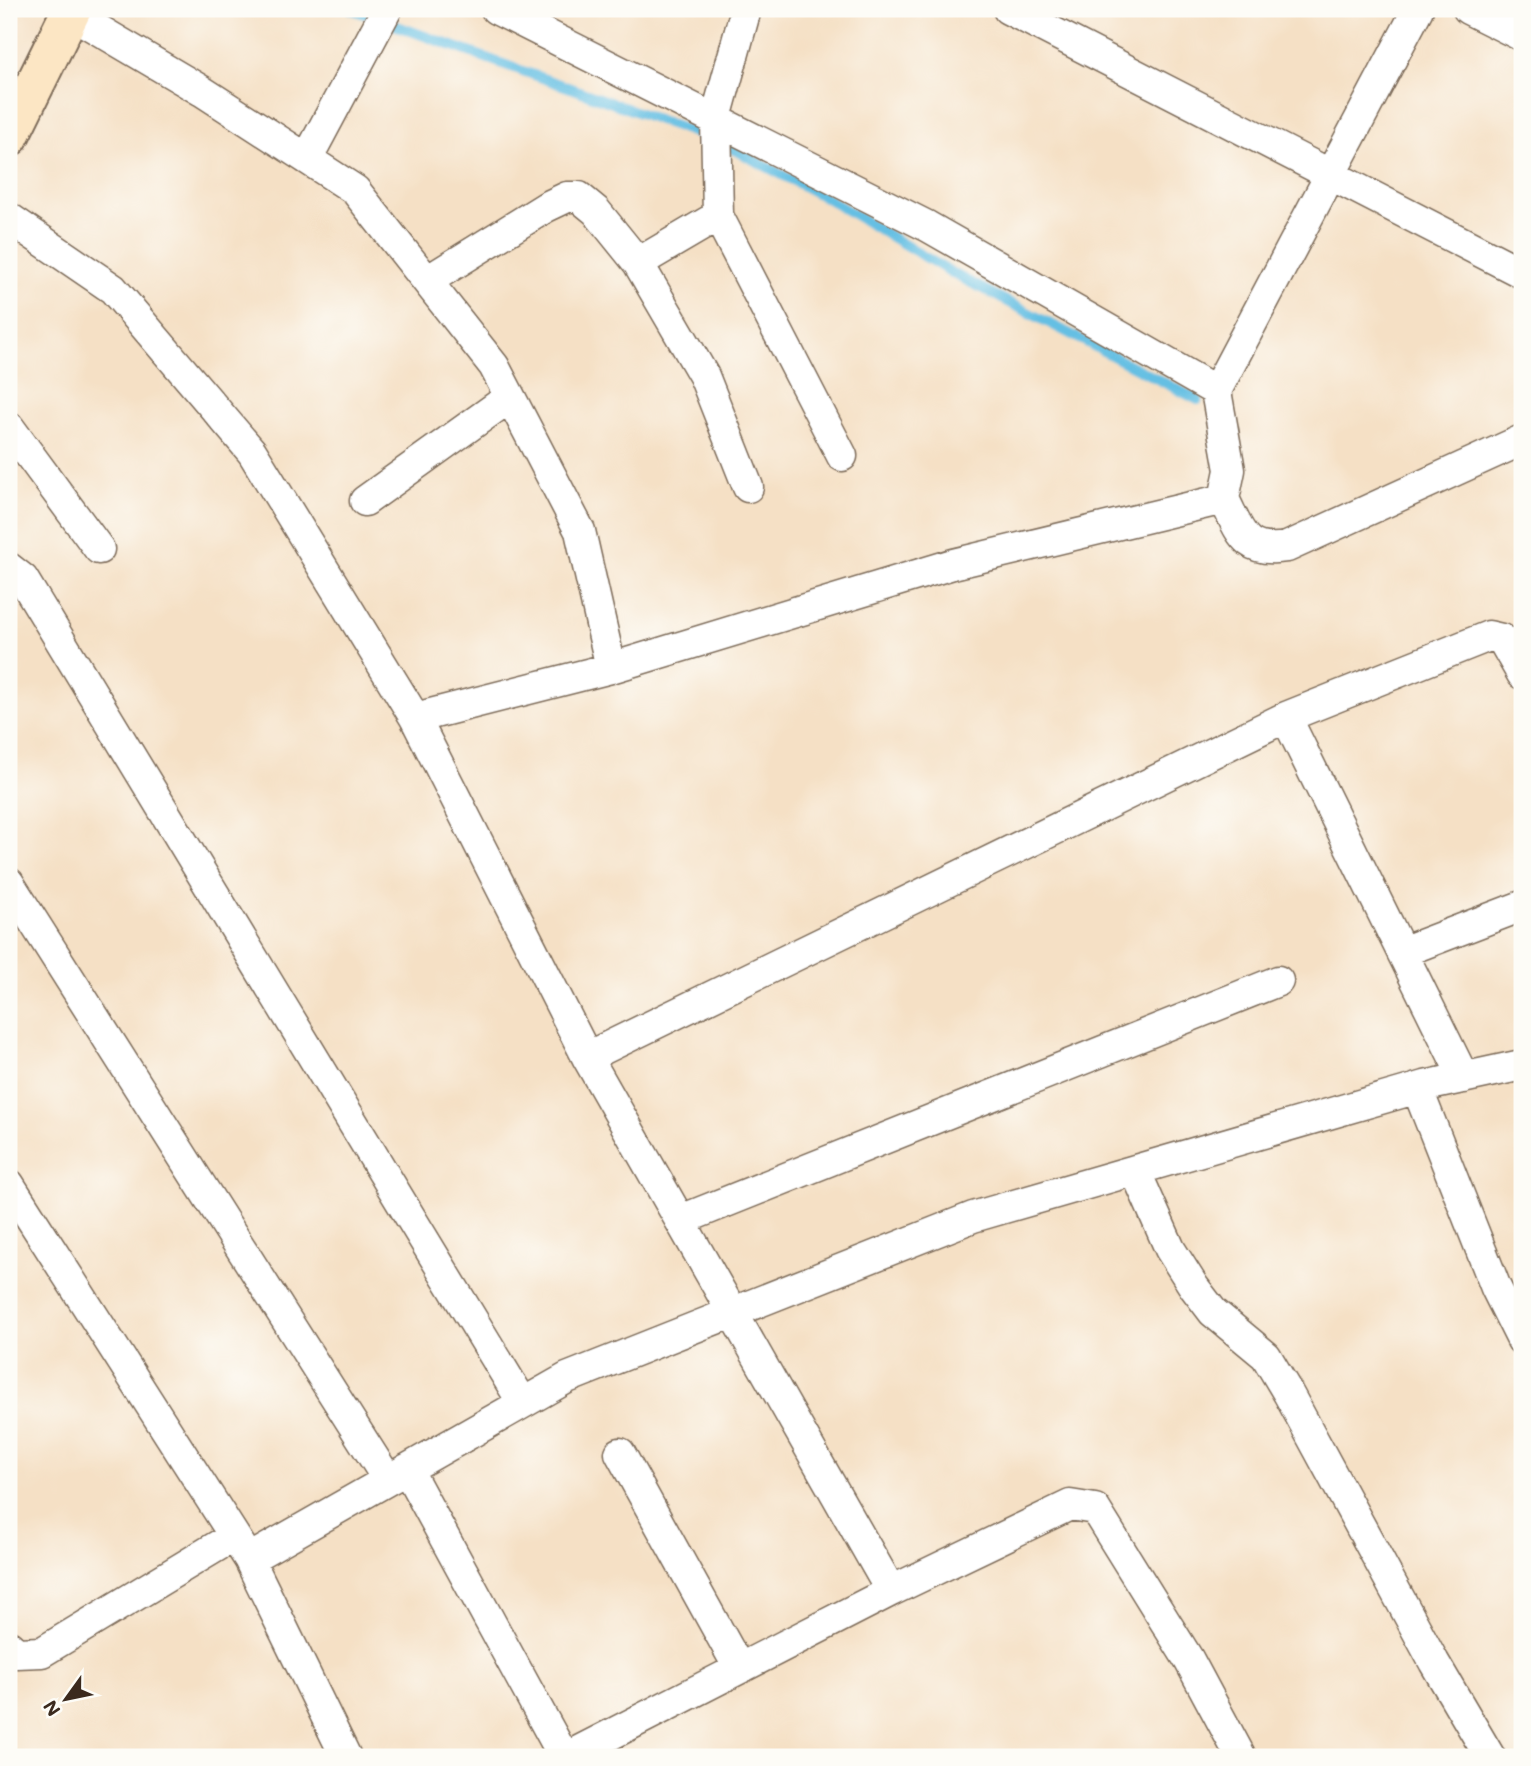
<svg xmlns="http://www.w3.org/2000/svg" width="1531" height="1766" viewBox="0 0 1531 1766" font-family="Mali,sans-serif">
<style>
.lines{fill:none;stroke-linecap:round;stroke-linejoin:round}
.stream{stroke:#65bfe3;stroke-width:10}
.street-casing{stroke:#7c6a58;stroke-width:33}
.secondary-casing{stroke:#7c6a58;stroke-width:42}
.street{stroke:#fff;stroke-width:30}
.secondary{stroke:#fce6c4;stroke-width:38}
</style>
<rect width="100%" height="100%" fill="#fdfcf7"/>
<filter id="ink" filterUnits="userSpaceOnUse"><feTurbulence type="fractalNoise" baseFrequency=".0143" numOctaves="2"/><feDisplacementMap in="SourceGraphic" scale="14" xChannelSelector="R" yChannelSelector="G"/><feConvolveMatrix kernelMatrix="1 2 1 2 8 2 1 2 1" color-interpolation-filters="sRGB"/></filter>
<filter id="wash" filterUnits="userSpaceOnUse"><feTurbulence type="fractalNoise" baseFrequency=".00686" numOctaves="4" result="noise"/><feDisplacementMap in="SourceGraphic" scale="28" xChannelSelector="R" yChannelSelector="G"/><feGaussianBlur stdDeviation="1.57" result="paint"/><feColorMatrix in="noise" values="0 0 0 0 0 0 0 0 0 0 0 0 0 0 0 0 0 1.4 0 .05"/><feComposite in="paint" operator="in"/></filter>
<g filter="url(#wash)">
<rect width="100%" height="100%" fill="#f5e0c5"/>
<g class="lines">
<path class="stream" d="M351 9C466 52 582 91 697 134
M731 148 828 199 952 273 1198 400"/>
</g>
</g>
<g filter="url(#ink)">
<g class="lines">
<g class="street-casing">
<path id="street" d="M496 9 927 226 1216 391
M746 9 716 118 718 216 842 456
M1008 9 1522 273
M1468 9 1522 36
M70 13 202 91 355 190 494 366 580 531 611 668 953 564 1224 499 1230 470 1216 391 1418 9
M307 159 387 9
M9 218 113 289 252 452 415 718 587 1057 891 1591
M638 263 718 216
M427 281 546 207 567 197H579L596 211 638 263 704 376 748 487
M9 427 99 549
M1224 499C1241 533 1244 554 1287 547L1522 440
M365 501 510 397
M9 568 23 579 523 1403
M1286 717 1464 1078
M415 718 611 668
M9 883 388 1480
M1402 952 1522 906
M587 1057 1286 717 1489 636 1502 639 1522 674
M1417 1088 1496 1288 1522 1340
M1135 1170 1170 1249 1194 1287 1213 1312 1266 1356 1288 1393 1434 1662 1490 1757
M9 1184 249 1559 346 1757
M681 1220 1278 981
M620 1453 739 1668
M407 1469 564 1757
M249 1559 567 1378 973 1217 1425 1086 1522 1065
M9 1646 16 1653 42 1652 234 1536
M567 1757 891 1591 1070 1505 1095 1509 1189 1660 1241 1757"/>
</g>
<g class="secondary-casing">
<path id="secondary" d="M9 137 72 9"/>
</g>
<use href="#street" class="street"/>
<use href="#secondary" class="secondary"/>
</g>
</g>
<rect width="1531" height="1766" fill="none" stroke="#fdfcf7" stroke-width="35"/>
<g transform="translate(66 1699) rotate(237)" stroke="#fdfcf7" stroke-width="5" paint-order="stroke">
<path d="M0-5L12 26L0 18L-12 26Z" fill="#3b2a1e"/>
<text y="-10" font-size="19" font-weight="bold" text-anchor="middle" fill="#3b2a1e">N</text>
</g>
</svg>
